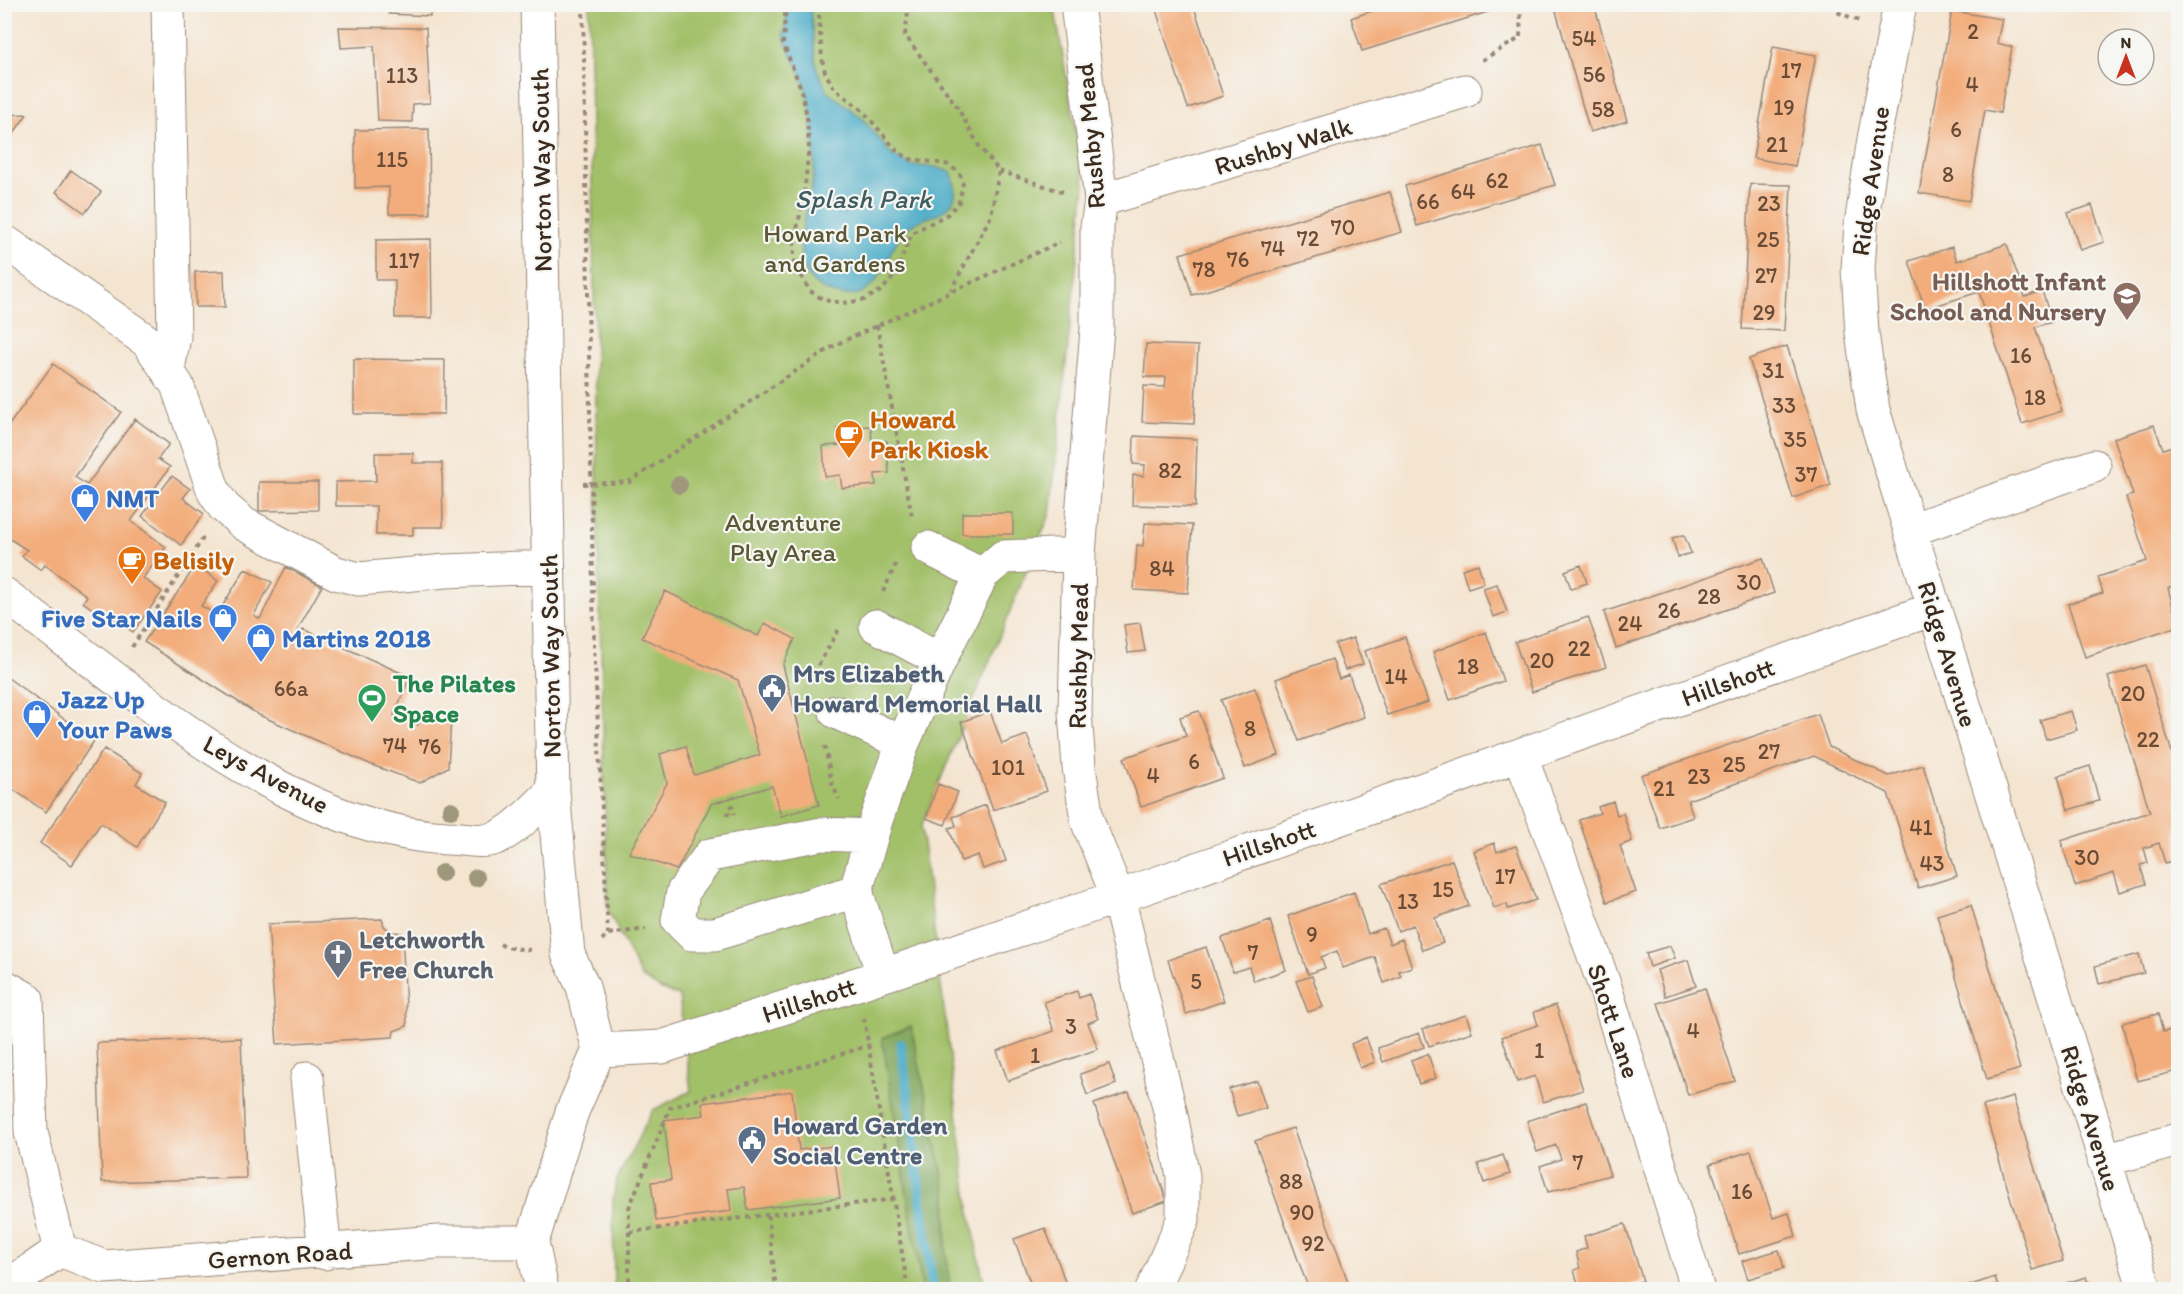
<svg xmlns="http://www.w3.org/2000/svg" width="2183" height="1294" viewBox="0 0 2183 1294" font-family="Itim,sans-serif">
<style>
.green{fill:#a1c068;stroke:#6e7543;stroke-width:1.5}
.forest{fill:#80a65c;stroke:#5e683d;stroke-width:1.5}
.water{fill:#47aac6;stroke:#416a72;stroke-width:1.5}
.lines{fill:none;stroke-linecap:round;stroke-linejoin:round}
.stream{stroke:#47aac6;stroke-width:10}
.building{fill:#f3ad7c}
.minor-casing{stroke:#988878;stroke-width:35}
.path{stroke:#988878;stroke-width:4;stroke-dasharray:4.5 4.5;stroke-linecap:butt}
.minor{stroke:#fff;stroke-width:33}
.tree{fill:#9f977b}
.labels{text-anchor:middle;dominant-baseline:central;stroke-width:4.5;stroke-linejoin:round;paint-order:stroke}
.number-label{font-size:22px;fill:#694b36}
.street-label{font-size:26px;fill:#3b2a1e;stroke:#f6f6f2}
.park-label{font-size:26px;fill:#5a5734;stroke:#f6f6f2}
.education-label{font-size:26px;font-weight:bold;fill:#785e54;stroke:#f6f6f2;text-anchor:end}
.food-label{font-size:26px;font-weight:bold;fill:#c56008;stroke:#f6f6f2;text-anchor:start}
.shop-label{font-size:26px;font-weight:bold;fill:#366cbe;stroke:#f6f6f2;text-anchor:start}
.service-label{font-size:26px;font-weight:bold;fill:#4e5e75;stroke:#f6f6f2;text-anchor:start}
.leisure-label{font-size:26px;font-weight:bold;fill:#27864d;stroke:#f6f6f2;text-anchor:start}
.worship-label{font-size:26px;font-weight:bold;fill:#5b616d;stroke:#f6f6f2;text-anchor:start}
.water-label{font-size:27px;font-style:italic;fill:#405d61;stroke:#f6f6f2}
</style>
<rect width="100%" height="100%" fill="#f6f6f2"/>
<filter id="ink" filterUnits="userSpaceOnUse"><feTurbulence type="fractalNoise" baseFrequency=".0167" numOctaves="2"/><feDisplacementMap in="SourceGraphic" scale="12" xChannelSelector="R" yChannelSelector="G"/><feConvolveMatrix kernelMatrix="1 2 1 2 8 2 1 2 1" color-interpolation-filters="sRGB"/></filter>
<filter id="wash" filterUnits="userSpaceOnUse"><feTurbulence type="fractalNoise" baseFrequency=".008" numOctaves="4" result="noise"/><feDisplacementMap in="SourceGraphic" scale="24" xChannelSelector="R" yChannelSelector="G"/><feGaussianBlur stdDeviation="1.35" result="paint"/><feColorMatrix in="noise" values="0 0 0 0 0 0 0 0 0 0 0 0 0 0 0 0 0 1.4 0 .05"/><feComposite in="paint" operator="in"/></filter>
<g filter="url(#wash)">
<rect width="100%" height="100%" fill="#f4e5d1"/>
<path class="green" d="M589 5H1054L1085 184 1050 514 921 827 969 1207 985 1289H614L613 1199 617 1179 653 1110 691 1091 679 996 662 990 641 977 608 910 599 581Z"/>
<path class="forest" d="M911 1026 947 1195 946 1252 950 1289H922L882 1038Z"/>
<path class="water" d="M790 5H810L816 66 827 91 861 117 892 155 912 166 935 167 951 172C954 181 957 190 954 199 947 216 923 216 909 227 882 248 886 305 836 294 828 292 817 287 812 281 790 253 805 221 811 190 814 176 815 159 814 145 812 121 810 100 802 78 798 64 787 50 784 36 783 27 788 13 790 5Z"/>
<g class="lines">
<path class="stream" d="M901 1044 933 1290"/>
</g>
<g id="blocks">
<path class="building" d="M390 4H430V16L389 14Z
M1154 4H1193L1223 96 1188 108Z
M1393 4H1503L1504 7 1362 51 1351 18Z
M1554 4H1594L1627 121 1590 132Z
M1952 11 2002 19 1997 43 2012 47 2000 113 1985 110 1969 201 1919 193Z
M339 27 426 28 430 103 413 104 412 122 378 121 374 46 341 48Z
M1773 47 1816 55 1795 166 1753 158Z
M27 114 16 130 4 149V115Z
M429 129 430 214H389V187L355 188V130Z
M1542 145 1555 185 1417 226 1405 186Z
M71 170 101 192 85 213 56 192Z
M1750 184 1791 185 1784 331 1742 329Z
M1390 192 1402 232 1192 295 1180 254Z
M2092 205 2104 242 2080 250 2068 213Z
M431 239 432 318H395V280H376V240Z
M2007 244 2025 297 2042 291 2052 322 2035 327 2062 411 2022 424 1979 292 1925 309 1909 261 1952 247 1957 261Z
M224 271 225 307H196L195 272Z
M1146 344 1198 346 1194 424 1142 422 1144 386 1165 387 1166 377H1144Z
M1787 346 1831 485 1793 498 1749 359Z
M354 359 445 360 444 414H354Z
M53 364 121 412 75 477 87 485 135 419 169 444 158 459 170 467 131 521 166 547 143 578 162 592 133 632 107 614 104 617 83 602 87 596 45 565 41 570 22 556 27 550 4 535V432Z
M2154 425 2163 449 2178 444V584L2168 588 2178 626 2085 657 2068 604 2103 593 2098 577 2147 561 2126 497 2133 495 2114 438Z
M871 426 872 442 887 441 889 473 875 474 876 485 842 488 840 475 825 477 823 446 839 445 837 428Z
M1134 436 1197 439 1195 507 1132 505 1133 475 1144 476 1145 465 1133 464Z
M375 453H413V463H442L443 527H413V535H376V506H336V482L376 481Z
M172 476 190 489 183 498 204 514 181 545 142 516Z
M259 482H318V510L259 511Z
M962 513H1013V534H962Z
M1145 523 1192 525 1188 593 1134 590 1137 545 1143 546Z
M1684 535 1691 553 1678 557 1672 538Z
M1763 558 1774 593 1616 648 1604 612Z
M1478 564 1484 583 1468 588 1462 569Z
M196 565 218 581 201 606 217 615 245 569 272 582 254 615 260 619 286 567 322 586 296 632 300 635 303 629 410 677 394 715 418 725 420 721H451L448 767 420 783 372 765 259 715 144 642Z
M1581 565 1587 583 1571 589 1565 571Z
M1497 584 1507 612 1493 617 1483 588Z
M665 591 758 636 765 623 795 639 783 665 819 805 781 816 772 786 711 804 677 870 629 853 667 783 660 754 686 746 694 775 760 755 738 680 642 638Z
M1588 617 1606 667 1532 692 1515 642Z
M1140 623 1145 651 1128 653 1124 625Z
M1486 632 1503 681 1450 700 1433 652Z
M1405 637 1428 702 1387 715 1365 651Z
M1353 638 1363 664 1345 670 1335 644Z
M1332 659 1339 679 1349 675 1364 717 1299 741 1276 679Z
M2145 665 2178 772V859L2165 863 2159 843 2144 848 2148 863 2140 865 2146 884 2120 892 2114 873 2075 886 2061 841 2150 812 2108 677Z
M4 675 94 741 46 812 4 783Z
M1255 688 1279 755 1245 768 1221 700Z
M990 711 1002 744 1027 735 1047 791 993 810 961 722Z
M1199 711 1223 778 1141 807 1124 758 1186 736 1180 717Z
M2071 711 2077 730 2046 739 2040 720Z
M1818 714 1829 747 1889 776 1923 765 1957 876 1918 888 1888 793 1814 756 1688 800 1693 817 1660 828 1641 775Z
M104 749 142 773 136 784 165 802 137 847 101 823 72 865 40 843Z
M2090 766 2099 801 2068 810 2058 776Z
M938 784 958 792 945 825 926 818Z
M1613 801 1617 815 1623 813 1632 841 1620 846 1636 892 1607 902 1579 820 1600 813 1598 807Z
M986 805 1006 861 983 869 978 855 961 861 949 828 956 826 953 817Z
M1494 843 1497 852 1516 846 1536 900 1508 909 1507 904 1494 908 1474 851Z
M1452 860 1469 906 1435 918 1443 943 1422 950 1413 925 1398 931 1381 884Z
M1354 892 1368 934 1384 928 1390 944 1402 939 1412 967 1399 971 1401 976 1384 983 1375 957 1343 968 1337 951 1321 957 1325 968 1308 974 1288 916Z
M1971 905 2020 1069 1987 1079 1937 915Z
M382 919 384 926 392 932 402 933 407 1026 394 1031 393 1037 277 1044 268 924Z
M1270 921 1286 970 1254 981 1249 967 1233 972 1222 938Z
M1670 946 1675 958 1650 967 1646 953Z
M1206 947 1224 1001 1186 1014 1168 960Z
M2139 954 2144 973 2099 984 2095 966Z
M1688 960 1696 986 1665 996 1657 970Z
M1312 976 1323 1007 1308 1012 1296 981Z
M1705 988 1735 1081 1688 1095 1658 1003Z
M1077 991 1079 998 1089 994 1098 1019 1088 1023 1098 1049 1008 1081 997 1051 1054 1031 1044 1002Z
M1556 1005 1583 1090 1543 1102 1535 1076 1517 1082 1502 1037 1538 1025 1534 1012Z
M2158 1014 2163 1032 2178 1028V1071L2137 1081 2122 1023Z
M1466 1015 1472 1032 1429 1046 1423 1029Z
M1419 1033 1424 1047 1383 1062 1378 1048Z
M1366 1037 1375 1062 1360 1068 1351 1044Z
M241 1038 246 1178 102 1182 97 1043Z
M1428 1054 1436 1078 1419 1084 1411 1060Z
M1109 1064 1116 1084 1087 1095 1080 1074Z
M1257 1081 1266 1108 1237 1116 1229 1089Z
M792 1091 799 1150 833 1146 840 1198 748 1210 744 1187 728 1189 731 1211 656 1221 651 1182 671 1180 664 1120 704 1115 702 1103Z
M1129 1092 1167 1201 1132 1213 1094 1104Z
M2013 1097 2063 1261 2032 1270 1983 1106Z
M1586 1102 1610 1175 1548 1192 1540 1166 1561 1159 1556 1145 1537 1152 1527 1121Z
M1293 1128 1315 1190 1351 1290H1309L1266 1172 1255 1141Z
M1751 1151 1773 1218 1789 1213 1796 1236 1739 1254 1710 1164Z
M1503 1155 1510 1174 1484 1183 1478 1164Z
M1625 1224 1643 1281 1614 1290H1580L1574 1270 1580 1268 1576 1252 1587 1248 1584 1236Z
M1045 1228 1059 1264 1068 1290H1033L1014 1239Z
M1779 1250 1784 1268 1748 1279 1742 1261Z
M1995 1277 1999 1290H1969L1968 1286Z
M2086 1277 2090 1290H2054L2053 1287Z"/>
</g>
</g>
<g filter="url(#ink)">
<use href="#blocks" fill-opacity="0" stroke="#988878" stroke-width="1.5"/>
<g class="lines">
<g class="minor-casing">
<path id="minor" d="M537 4 553 791 568 954 583 987 599 1050 572 1112 532 1242 542 1290
M1077 4 1101 200 1097 227V329L1079 554 1075 712 1079 767 1087 820 1118 897 1171 1115 1183 1176V1220L1152 1290
M1900 4 1874 139 1861 225 1858 269 1862 333 1873 410 2145 1290
M1101 200 1465 91
M4 241 148 342 177 385 214 492 224 507 244 524 336 573 359 579 446 571 547 567
M168 369 174 337 168 4
M1910 530 2094 466
M928 548 982 575
M4 594C130 687 286 830 447 838 460 838 481 843 493 839 515 832 536 806 553 791
M876 626 940 660
M836 712 903 743
M1520 755 1562 865 1605 987 1698 1290
M856 891 715 934H692L678 920 683 892 710 855 822 834 871 836
M883 975 856 891 876 820 903 743 940 660 982 575 1003 557 1079 554
M4 986 27 999 31 1132 60 1250
M599 1050 662 1047 857 984 1118 897 1933 609
M307 1078 325 1253
M2104 1160 2178 1140
M60 1250 104 1267 439 1242H532
M4 1283 15 1281 60 1250"/>
</g>
<path class="path" d="M583 4 594 644 608 934
M786 4 783 43 800 86 807 116 809 146 804 196 794 243V264L810 291 824 300 843 303 864 300 882 290 895 275 912 233 948 214 959 202 963 183 959 172 946 164 910 159 898 152 863 111 834 88 825 72 822 59 818 4
M909 4 905 35 956 105 979 146 999 171 991 216 951 290
M1834 4 1837 12 1862 22
M4 42H7
M1482 60 1520 38 1521 4
M999 171 1063 192
M877 325 912 517
M583 484 629 482 835 345 1060 242
M883 592 896 564
M132 647 205 535
M815 683 819 664 840 627
M825 746 832 784 839 799
M727 816 732 806 734 814
M602 940 608 934 646 929
M500 944 505 947 530 950
M864 1018 908 1290
M768 1215 776 1290
M630 1232 894 1199
M629 1290V1208L670 1108 870 1045"/>
<use href="#minor" class="minor"/>
</g>
<g class="tree">
<circle cx="679" cy="485" r="9"/>
<circle cx="451" cy="810" r="9"/>
<circle cx="442" cy="873" r="9"/>
<circle cx="476" cy="878" r="9"/>
</g>
</g>
<defs>
<g id="school-pin" transform="scale(1.5)"><path d="M0 17L-7.5 6A9.5 9.5 0 1 1 7.5 6Z" fill="#8d6e63" stroke="#f6f6f2"/><path d="M0-5L7-2L0 1L-7-2ZM-4 1L0 2.5L4 1V4Q0 6-4 4Z" fill="#fff"/></g>
<g id="cafe-pin" transform="scale(1.5)"><path d="M0 17L-7.5 6A9.5 9.5 0 1 1 7.5 6Z" fill="#e8710a" stroke="#f6f6f2"/><path d="M-5.5-4.5H6V0H3Q3 3.5 0 3.5H-2.5Q-5.5 3.5-5.5 0ZM3-3.2v2h1.7v-2ZM-6 4.5H4V6H-6Z" fill="#fff"/></g>
<g id="shop-pin" transform="scale(1.5)"><path d="M0 17L-7.5 6A9.5 9.5 0 1 1 7.5 6Z" fill="#3f7fe0" stroke="#f6f6f2"/><path d="M-5-2.5h2.3a2.7 3.5 0 0 1 5.4 0H5L5.5 6h-11ZM-1.5-2.5h3a1.5 2.3 0 0 0-3 0Z" fill="#fff"/></g>
<g id="civic-pin" transform="scale(1.5)"><path d="M0 17L-7.5 6A9.5 9.5 0 1 1 7.5 6Z" fill="#5c6f8a" stroke="#f6f6f2"/><path d="M-.6-6.5H3V-4.5H.6V-3L4-1V1h2V6H-6V1h2V-1L-.6-3ZM-1.2 2.5V6h2.4V2.5Z" fill="#fff"/></g>
<g id="stadium-pin" transform="scale(1.5)"><path d="M0 17L-7.5 6A9.5 9.5 0 1 1 7.5 6Z" fill="#2e9e5b" stroke="#f6f6f2"/><path d="M0-5a6.5 5 0 1 0 0 10a6.5 5 0 1 0 0-10ZM-3.5-1.8h7v3.6h-7Z" fill="#fff"/></g>
<g id="church-pin" transform="scale(1.5)"><path d="M0 17L-7.5 6A9.5 9.5 0 1 1 7.5 6Z" fill="#6b7280" stroke="#f6f6f2"/><path d="M-1.2-6h2.4v3.5h3.3v2.4h-3.3V6h-2.4V-.1h-3.3v-2.4h3.3Z" fill="#fff"/></g>
</defs>
<g fill-rule="evenodd">
<use href="#school-pin" x="2127" y="296"/>
<use href="#cafe-pin" x="849" y="434"/>
<use href="#shop-pin" x="85" y="498"/>
<use href="#cafe-pin" x="132" y="560"/>
<use href="#shop-pin" x="223" y="618"/>
<use href="#shop-pin" x="261" y="638"/>
<use href="#civic-pin" x="772" y="688"/>
<use href="#stadium-pin" x="372" y="698"/>
<use href="#shop-pin" x="37" y="714"/>
<use href="#church-pin" x="338" y="954"/>
<use href="#civic-pin" x="752" y="1140"/>
</g>
<g class="labels">
<g class="number-label">
<text x="1973" y="31">2</text>
<text x="1584" y="38">54</text>
<text x="1791" y="70">17</text>
<text x="1594" y="74">56</text>
<text x="402" y="75">113</text>
<text x="1972" y="84">4</text>
<text x="1784" y="107">19</text>
<text x="1603" y="109">58</text>
<text x="1956" y="129">6</text>
<text x="1777" y="144">21</text>
<text x="392" y="159">115</text>
<text x="1948" y="174">8</text>
<text x="1497" y="180">62</text>
<text x="1463" y="191">64</text>
<text x="1428" y="201">66</text>
<text x="1769" y="203">23</text>
<text x="1343" y="227">70</text>
<text x="1308" y="238">72</text>
<text x="1768" y="239">25</text>
<text x="1273" y="248">74</text>
<text x="1238" y="259">76</text>
<text x="404" y="260">117</text>
<text x="1204" y="269">78</text>
<text x="1766" y="275">27</text>
<text x="1764" y="312">29</text>
<text x="2021" y="355">16</text>
<text x="1773" y="370">31</text>
<text x="2035" y="397">18</text>
<text x="1784" y="405">33</text>
<text x="1795" y="439">35</text>
<text x="1170" y="470">82</text>
<text x="1806" y="474">37</text>
<text x="1162" y="568">84</text>
<text x="1749" y="582">30</text>
<text x="1709" y="596">28</text>
<text x="1669" y="610">26</text>
<text x="1630" y="623">24</text>
<text x="1579" y="648">22</text>
<text x="1542" y="660">20</text>
<text x="1468" y="666">18</text>
<text x="1396" y="676">14</text>
<text x="291" y="688">66a</text>
<text x="2133" y="693">20</text>
<text x="1250" y="728">8</text>
<text x="2148" y="739">22</text>
<text x="395" y="745">74</text>
<text x="430" y="746">76</text>
<text x="1769" y="751">27</text>
<text x="1194" y="761">6</text>
<text x="1734" y="764">25</text>
<text x="1008" y="767">101</text>
<text x="1153" y="775">4</text>
<text x="1699" y="776">23</text>
<text x="1664" y="788">21</text>
<text x="1921" y="827">41</text>
<text x="2087" y="857">30</text>
<text x="1932" y="863">43</text>
<text x="1505" y="876">17</text>
<text x="1443" y="889">15</text>
<text x="1408" y="901">13</text>
<text x="1312" y="934">9</text>
<text x="1253" y="952">7</text>
<text x="1196" y="981">5</text>
<text x="1071" y="1026">3</text>
<text x="1693" y="1030">4</text>
<text x="1539" y="1050">1</text>
<text x="1035" y="1055">1</text>
<text x="1578" y="1162">7</text>
<text x="1291" y="1181">88</text>
<text x="1742" y="1191">16</text>
<text x="1302" y="1212">90</text>
<text x="1313" y="1243">92</text>
</g>
<g class="street-label">
<text transform="translate(1090 136) rotate(-95)">Rushby Mead</text>
<text transform="translate(1283 146) rotate(-17)">Rushby Walk</text>
<text transform="translate(541 170) rotate(-91)">Norton Way South</text>
<text transform="translate(1870 181) rotate(-82)">Ridge Avenue</text>
<text transform="translate(1948 654) rotate(73)">Ridge Avenue</text>
<text transform="translate(550 656) rotate(-91)">Norton Way South</text>
<text transform="translate(1078 656) rotate(-89)">Rushby Mead</text>
<text transform="translate(1728 682) rotate(-20)">Hillshott</text>
<text transform="translate(266 774) rotate(28)">Leys Avenue</text>
<text transform="translate(1269 843) rotate(-19)">Hillshott</text>
<text transform="translate(809 1000) rotate(-18)">Hillshott</text>
<text transform="translate(1614 1021) rotate(72)">Shott Lane</text>
<text transform="translate(2091 1118) rotate(73)">Ridge Avenue</text>
<text transform="translate(280 1255) rotate(-4)">Gernon Road</text>
</g>
<g class="park-label">
<text x="835" y="233">Howard Park<tspan x="835" dy="30">and Gardens</tspan></text>
<text x="783" y="522">Adventure<tspan x="783" dy="30">Play Area</tspan></text>
</g>
<g class="education-label">
<text x="2106" y="281">Hillshott Infant<tspan x="2106" dy="30">School and Nursery</tspan></text>
</g>
<g class="food-label">
<text x="870" y="419">Howard<tspan x="870" dy="30">Park Kiosk</tspan></text>
<text x="153" y="560">Belisily</text>
</g>
<g class="shop-label">
<text x="106" y="498">NMT</text>
<text x="202" y="618" text-anchor="end">Five Star Nails</text>
<text x="282" y="638">Martins 2018</text>
<text x="58" y="699">Jazz Up<tspan x="58" dy="30">Your Paws</tspan></text>
</g>
<g class="service-label">
<text x="793" y="673">Mrs Elizabeth<tspan x="793" dy="30">Howard Memorial Hall</tspan></text>
<text x="773" y="1125">Howard Garden<tspan x="773" dy="30">Social Centre</tspan></text>
</g>
<g class="leisure-label">
<text x="393" y="683">The Pilates<tspan x="393" dy="30">Space</tspan></text>
</g>
<g class="worship-label">
<text x="359" y="939">Letchworth<tspan x="359" dy="30">Free Church</tspan></text>
</g>
<g class="water-label">
<text x="863" y="198">Splash Park</text>
</g>
</g>
<rect width="2183" height="1294" fill="none" stroke="#f6f6f2" stroke-width="24"/>
<g transform="translate(2126 57)"><circle r="28" fill="#f6f6f2" stroke="#aba49d" stroke-width="1.5"/>
<path d="M0-4.5L10 22L0 15L-10 22Z" fill="#c8321e"/>
<text y="-9" font-size="16" font-weight="bold" text-anchor="middle" fill="#3b2a1e">N</text>
</g>
</svg>
